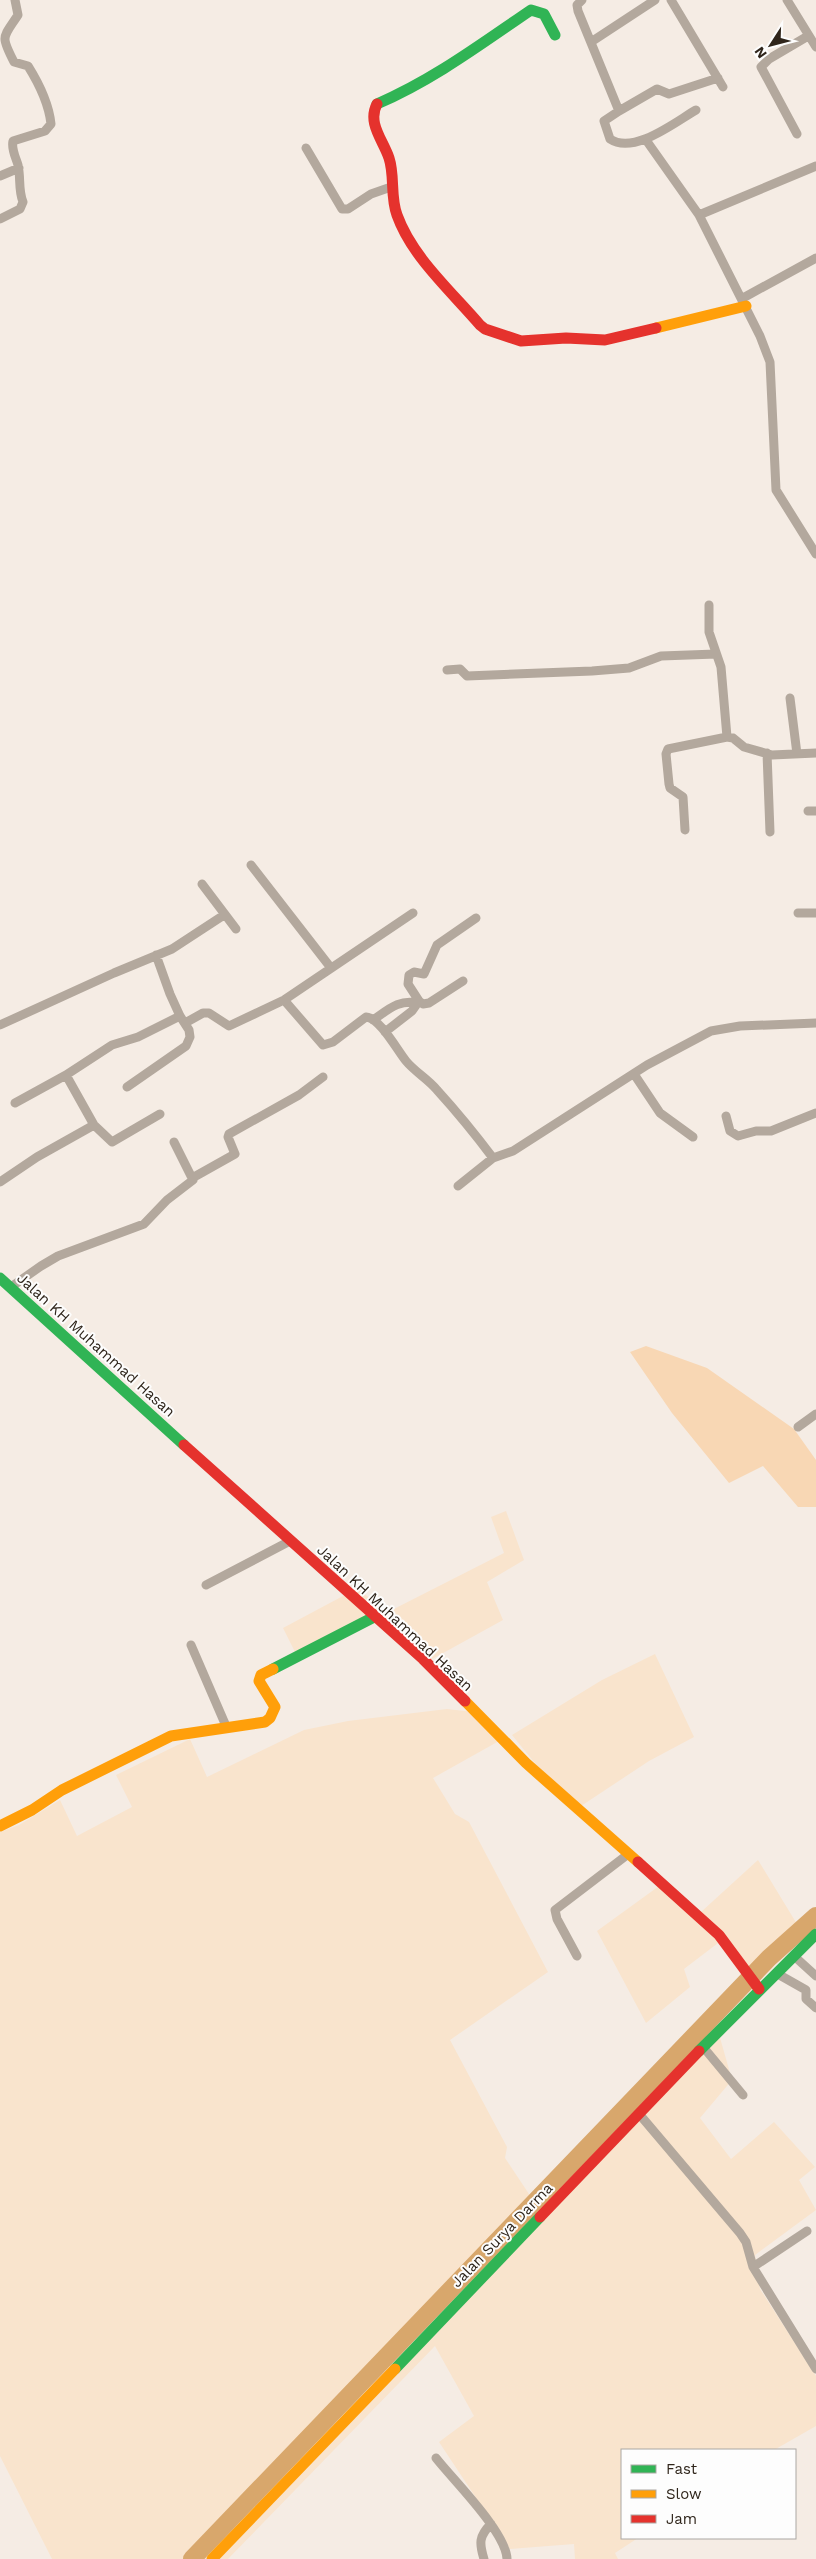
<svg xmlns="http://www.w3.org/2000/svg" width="816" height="2559" viewBox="0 0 816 2559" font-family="'Work Sans',sans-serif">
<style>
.built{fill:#f9e4cd}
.green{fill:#f8d7b4}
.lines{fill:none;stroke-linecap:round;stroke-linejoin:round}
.river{stroke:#d8a76c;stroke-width:18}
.street{stroke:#b3a89d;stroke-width:9}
.fast{stroke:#30b455;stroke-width:11}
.slow{stroke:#ff9f0a;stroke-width:11}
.jam{stroke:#e5322d;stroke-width:11}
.labels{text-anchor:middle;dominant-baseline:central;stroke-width:4;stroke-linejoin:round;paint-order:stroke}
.street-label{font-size:15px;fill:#2f251b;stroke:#fdfdfd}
</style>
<rect width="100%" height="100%" fill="#f5ece4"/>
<path class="built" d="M506 1511 524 1560 487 1582 503 1620 425 1663 379 1620 296 1654 283 1628 358 1588 386 1613 504 1553 491 1517Z
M655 1654 694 1737 649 1761 578 1808 552 1784 512 1735 602 1680Z
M447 1709 473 1712 499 1741 433 1778 455 1814 469 1822 548 1972 450 2040 507 2147 505 2158 531 2197 711 2006 732 2080 700 2118 731 2159 774 2122 815 2167 799 2180 816 2210 755 2255 760 2289 816 2376V2426L774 2450H622V2538H638L615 2553 618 2559H575L574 2544 510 2549 439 2442 474 2416 435 2346 228 2559H52L0 2456V1832L19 1825 60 1800 77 1836 132 1807 116 1775 190 1739 207 1777 304 1730 348 1721Z
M758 1860 800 1929 749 1972 722 1940 684 1969 690 1987 646 2023 597 1931 666 1881 701 1912Z"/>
<path class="green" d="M646 1346 707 1368 794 1429 816 1460V1507H798L763 1466 729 1483 672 1413 630 1352Z"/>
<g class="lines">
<path class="river" d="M192 2559 769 1958 816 1916"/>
<path class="street" d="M582 0 577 5 578 11 619 111 604 121 610 139C634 155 675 122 696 110
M671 0 723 87
M787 0 816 47
M591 42 655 0
M619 111 657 89 669 94 718 78
M797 134 761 67 769 59 808 36
M646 140 699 215 760 336 770 362 776 490 816 554
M306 148 342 209H348L371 194 391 187
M0 176 19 168
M699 215 816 166
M0 219 20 209 23 202C18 190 21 178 18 165 16 158 11 149 13 141L45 131 51 124C49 105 38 82 28 66L14 62C0 35 3 38 18 15L15 0
M743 298 816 258
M709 605V632L721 667 727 737
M447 670 460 669 467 676 592 671 629 668 661 656 716 654
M790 698 797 754
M767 753 770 832
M808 811H816
M685 830 683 797 670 788 669 784 666 754 668 749 727 737 733 738 744 747 772 755 816 753
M251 865 331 968
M202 884 236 929
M798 913H816
M284 1000 323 1045 333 1042 366 1017C380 1018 397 1050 406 1061 415 1072 428 1079 437 1090 457 1112 475 1134 493 1158
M419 1001 423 1004 429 1003 463 981
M373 1020C388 1010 399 999 417 1003
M185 1023 203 1013H209L229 1026 284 1000 413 913
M0 1025 114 973 172 949 224 915
M385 1032 412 1011 419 1001 408 984 409 975 414 972 424 974 437 945 476 918
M634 1074 660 1113 693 1137
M66 1075 94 1125 112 1142 160 1114
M127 1087 186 1046 190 1037 189 1030 180 1016 170 994 156 955
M15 1103 66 1075 112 1045 138 1037 180 1016
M726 1116 730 1131 738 1136 756 1131H771L816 1113
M194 1177 235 1154 228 1137 229 1134 299 1095 323 1077
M0 1182 37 1157 94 1125
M458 1186 493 1158 513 1151 647 1065 711 1031 740 1026 816 1023
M11 1287 41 1266 58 1256 144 1224 167 1200 193 1180 174 1142
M798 1427 816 1414
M206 1585 290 1541
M191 1645 226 1726
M577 1956 557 1919 555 1910 627 1855
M794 1956 816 1976
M776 1973 806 1990V1999L816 2008
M704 2048 743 2095
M640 2115 740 2233 746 2242 753 2267 816 2369
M753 2267 807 2231
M436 2458C454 2481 506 2532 507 2559
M484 2559C479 2543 479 2536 491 2524"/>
<path class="fast" d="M377 104C433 80 481 44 531 10L544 14 555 35
M0 1278 184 1445
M273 1669 374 1617
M699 2051 816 1934
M395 2369 540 2217"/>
<path class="slow" d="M656 328 746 306
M465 1701 526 1763 638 1862
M0 1826 32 1810 62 1790 171 1736 265 1722 270 1718 275 1707 259 1681 261 1675 273 1669
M212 2559 395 2369"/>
<path class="jam" d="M377 104C367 123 383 140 389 158 395 176 390 196 397 215 412 257 451 291 480 325L485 329 521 341 566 338 605 340 656 328
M184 1445 423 1659 465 1701
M638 1862 719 1935 759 1989
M540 2217 699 2051"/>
</g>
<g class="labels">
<g class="street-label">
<text transform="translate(96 1345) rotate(42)">Jalan KH Muhammad Hasan</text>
<text transform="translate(395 1618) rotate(43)">Jalan KH Muhammad Hasan</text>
<text transform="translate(502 2235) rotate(-46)">Jalan Surya Darma</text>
</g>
</g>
<rect x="621" y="2449" width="175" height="90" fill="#fdfdfd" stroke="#aba7a3"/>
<rect x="631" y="2465" width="25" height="8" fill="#30b455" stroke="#aba7a3"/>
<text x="666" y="2474" font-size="15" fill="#2f251b">Fast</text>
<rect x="631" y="2490" width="25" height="8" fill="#ff9f0a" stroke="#aba7a3"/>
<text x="666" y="2499" font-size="15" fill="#2f251b">Slow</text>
<rect x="631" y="2515" width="25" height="8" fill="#e5322d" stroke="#aba7a3"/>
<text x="666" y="2524" font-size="15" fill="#2f251b">Jam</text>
<g transform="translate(771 45) rotate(234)" stroke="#fdfdfd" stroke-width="4" paint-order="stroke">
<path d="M0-4L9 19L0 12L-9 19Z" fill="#2f251b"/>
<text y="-8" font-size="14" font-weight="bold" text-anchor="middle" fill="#2f251b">N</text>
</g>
</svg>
